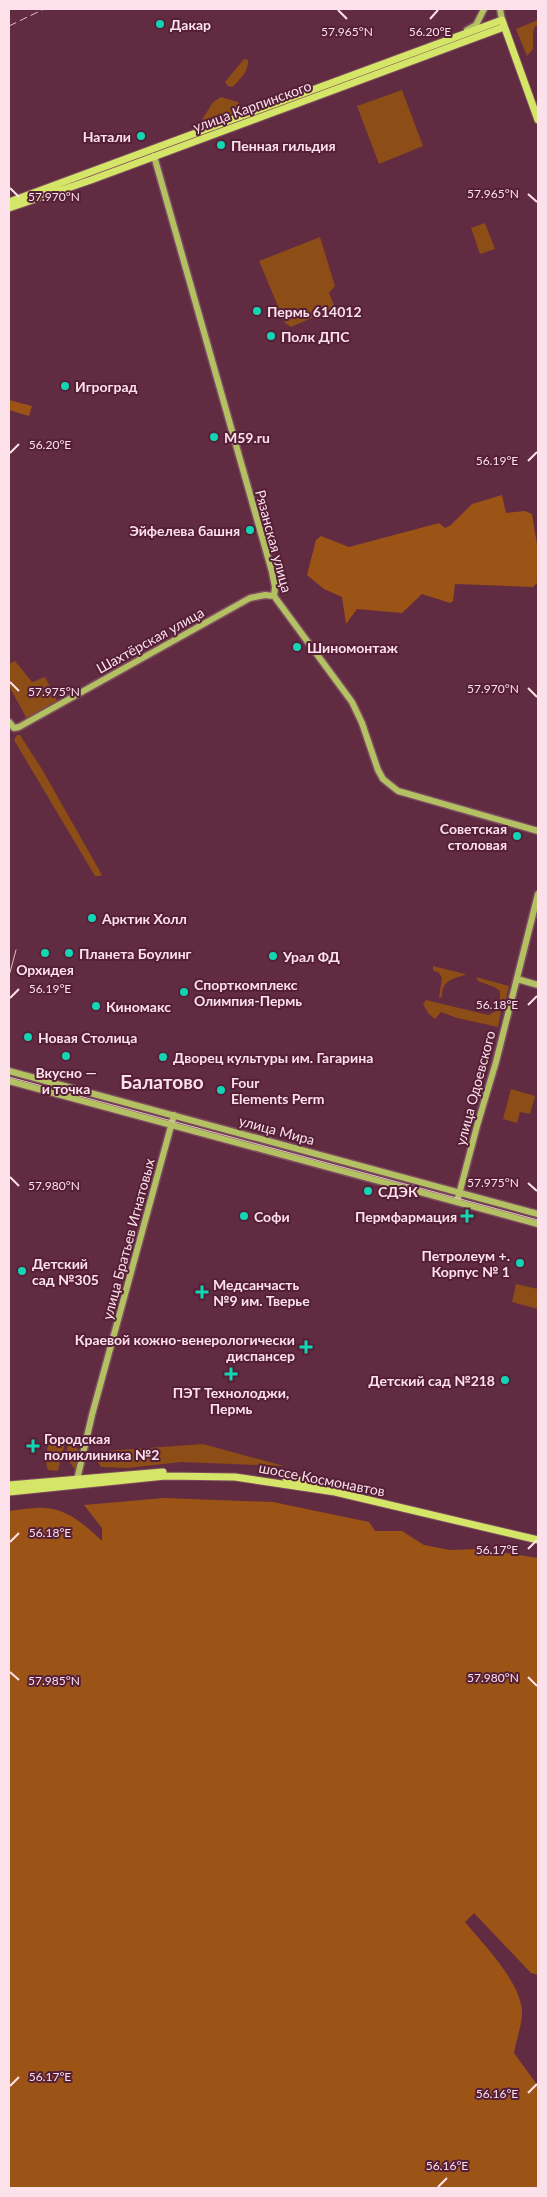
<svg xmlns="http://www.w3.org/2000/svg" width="547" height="2197" viewBox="0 0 547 2197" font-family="Lato,sans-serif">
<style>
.green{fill:#8c4d17}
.forest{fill:#9b5415}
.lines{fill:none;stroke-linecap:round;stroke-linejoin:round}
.secondary-casing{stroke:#7d4c5f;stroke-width:9}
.primary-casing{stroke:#7d4c5f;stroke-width:9}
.secondary{stroke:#b4c162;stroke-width:6}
.primary{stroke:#d4e567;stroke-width:7}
.tram{stroke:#e0bfcb;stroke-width:1}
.rail{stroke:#e0bfcb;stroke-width:1;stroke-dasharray:8 4;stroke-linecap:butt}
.ticks{fill:none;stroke:#fce0ea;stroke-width:2}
.poi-dot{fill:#12d5b4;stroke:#552037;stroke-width:2}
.labels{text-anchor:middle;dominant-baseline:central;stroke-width:4;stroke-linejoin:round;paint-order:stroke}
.poi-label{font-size:14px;font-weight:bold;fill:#fce0ea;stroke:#552037;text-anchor:start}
.street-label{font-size:14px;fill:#fce0ea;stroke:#552037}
.district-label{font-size:19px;font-weight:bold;fill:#fce0ea;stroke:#552037}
.ticks-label{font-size:12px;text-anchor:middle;fill:#fce0ea;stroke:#552037;stroke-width:4;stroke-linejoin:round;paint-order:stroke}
</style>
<rect width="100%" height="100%" fill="#612b41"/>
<path class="green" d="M538 20V25L535 26 533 33V49L527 56 516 29Z
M244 59 248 60C249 71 240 80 232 87L228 86 225 82Z
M402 90 423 146 379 164 357 106Z
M221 97 238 102 240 109 238 112 206 124 200 123 213 102Z
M485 223 495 249 480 254 471 228Z
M320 237 335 286 329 293 335 308 291 327 285 323 259 261Z
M15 661 32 682 45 677 58 702 27 719 9 686V664Z
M17 735H20L43 771 102 875 100 876H95L14 740Z
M433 966 465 974V975C451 979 442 981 442 997L439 998 442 978 439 973 433 970Z
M476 977 509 986 504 1008H500V991L494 987 478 981Z
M426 1000 488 1015 498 1010 501 1012 498 1027 457 1018 441 1012 435 1019 428 1013 423 1004Z
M511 1089 535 1096 530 1114 520 1112 517 1123 503 1119Z
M516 1284 538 1289V1309L512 1302Z
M49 1441 65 1442 58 1471 48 1470C44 1460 47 1451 49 1441Z
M69 1442 77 1444 76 1447 79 1451 75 1469 65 1457Z
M203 1444 284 1466 181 1462 128 1468 101 1467 91 1452Z"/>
<path class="forest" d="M9 400 32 406 29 416 9 410Z
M502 495 506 513 525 511 532 514 538 551V582L533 587 455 584 453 601 450 603 422 594 402 613 357 609 346 624 342 597 324 589 307 575 316 540 321 536 349 547 439 523 445 528 451 525 472 504Z
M164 1498 273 1502 369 1522 375 1531H402L424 1545 450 1550 480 1549 538 1558V1975L531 1973 474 1913 465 1922C483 1944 524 1985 522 2015 521 2028 516 2041 514 2053L538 2086V2188H9V1511C20 1510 33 1507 45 1508 68 1509 86 1526 102 1541V1528L84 1505Z"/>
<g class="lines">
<g class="secondary-casing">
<path id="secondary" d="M500 9 502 20
M467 30 476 25 484 9
M154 156 272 572 275 587 274 596 352 702 362 723 378 770 383 779 398 791 538 831
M9 722 14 728 19 727 250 598 265 595 274 596
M517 979 538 985
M9 1071 538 1214
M9 1081 538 1224
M457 1202 477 1126 496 1062 538 894
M76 1484 92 1415 174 1115"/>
</g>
<g class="primary-casing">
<path id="primary" d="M9 202 502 20 538 120
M9 208 91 180 504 27
M286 1478 314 1483
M9 1485 163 1472
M9 1492 165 1476 235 1477 335 1492 538 1540"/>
</g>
<use href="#secondary" class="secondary"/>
<use href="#primary" class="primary"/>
<path class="tram" d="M9 976 16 950
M9 1077 538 1220"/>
<path class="rail" d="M9 26 44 9"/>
</g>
<path class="ticks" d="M338 10 347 19M430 19 438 10M10 188 19 197M528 194 537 202M10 453 19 444M528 461 537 452M10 682 19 691M528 688 537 697M10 998 19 989M528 1005 537 996M10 1177 19 1186M528 1183 537 1191M10 1542 19 1533M528 1549 537 1540M10 1672 19 1680M528 1677 537 1686M10 2086 19 2077M528 2093 537 2084M438 2187 447 2178"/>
<g class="poi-dot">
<circle cx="160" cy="24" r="5"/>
<circle cx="141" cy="136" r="5"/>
<circle cx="221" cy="145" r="5"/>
<circle cx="257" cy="311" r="5"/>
<circle cx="271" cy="336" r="5"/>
<circle cx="65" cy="386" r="5"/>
<circle cx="214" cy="437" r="5"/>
<circle cx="250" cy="530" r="5"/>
<circle cx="297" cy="647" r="5"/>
<circle cx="517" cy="836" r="5"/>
<circle cx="92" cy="918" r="5"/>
<circle cx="45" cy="953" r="5"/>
<circle cx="69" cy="953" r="5"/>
<circle cx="273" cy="956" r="5"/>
<circle cx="184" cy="992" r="5"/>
<circle cx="96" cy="1006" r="5"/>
<circle cx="28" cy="1037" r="5"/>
<circle cx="66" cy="1056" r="5"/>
<circle cx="163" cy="1057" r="5"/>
<circle cx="221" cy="1090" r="5"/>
<circle cx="368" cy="1191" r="5"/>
<circle cx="244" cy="1216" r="5"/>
<path d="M464.5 1208.5h5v5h5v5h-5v5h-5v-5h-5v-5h5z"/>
<circle cx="520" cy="1263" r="5"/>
<circle cx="22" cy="1271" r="5"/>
<path d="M199.5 1284.5h5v5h5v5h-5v5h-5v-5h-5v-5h5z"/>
<path d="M303.5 1339.5h5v5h5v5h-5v5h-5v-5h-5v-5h5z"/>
<path d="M228.5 1366.5h5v5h5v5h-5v5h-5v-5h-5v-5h5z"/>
<circle cx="505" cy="1380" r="5"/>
<path d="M30.5 1438.5h5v5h5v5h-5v5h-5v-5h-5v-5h5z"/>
</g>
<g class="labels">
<g class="poi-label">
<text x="170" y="24">Дакар</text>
<text x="131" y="136" text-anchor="end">Натали</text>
<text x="231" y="145">Пенная гильдия</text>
<text x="267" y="311">Пермь 614012</text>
<text x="281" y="336">Полк ДПС</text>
<text x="75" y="386">Игроград</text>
<text x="224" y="437">M59.ru</text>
<text x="240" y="530" text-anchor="end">Эйфелева башня</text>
<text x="307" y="647">Шиномонтаж</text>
<text x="507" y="828" text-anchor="end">Советская<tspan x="507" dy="16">столовая</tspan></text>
<text x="102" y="918">Арктик Холл</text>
<text x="79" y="953">Планета Боулинг</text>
<text x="283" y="956">Урал ФД</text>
<text x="45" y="969" text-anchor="middle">Орхидея</text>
<text x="194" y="984">Спорткомплекс<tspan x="194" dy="16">Олимпия-Пермь</tspan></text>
<text x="106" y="1006">Киномакс</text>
<text x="38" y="1037">Новая Столица</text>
<text x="173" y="1057">Дворец культуры им. Гагарина</text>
<text x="66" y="1072" text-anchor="middle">Вкусно —<tspan x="66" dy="16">и точка</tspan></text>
<text x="231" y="1082">Four<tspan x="231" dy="16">Elements Perm</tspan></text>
<text x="378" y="1191">СДЭК</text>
<text x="254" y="1216">Софи</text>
<text x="457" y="1216" text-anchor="end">Пермфармация</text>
<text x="510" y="1255" text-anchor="end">Петролеум +.<tspan x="510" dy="16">Корпус № 1</tspan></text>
<text x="32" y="1263">Детский<tspan x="32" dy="16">сад №305</tspan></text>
<text x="213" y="1284">Медсанчасть<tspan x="213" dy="16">№9 им. Тверье</tspan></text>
<text x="295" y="1339" text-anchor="end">Краевой кожно-венерологически<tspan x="295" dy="16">диспансер</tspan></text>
<text x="495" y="1380" text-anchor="end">Детский сад №218</text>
<text x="231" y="1392" text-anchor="middle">ПЭТ Технолоджи,<tspan x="231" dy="16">Пермь</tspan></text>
<text x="44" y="1438">Городская<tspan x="44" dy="16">поликлиника №2</tspan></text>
</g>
<g class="street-label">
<text transform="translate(252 106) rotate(-20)">улица Карпинского</text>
<text transform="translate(274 541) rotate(75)">Рязанская улица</text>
<text transform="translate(150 640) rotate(-29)">Шахтёрская улица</text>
<text transform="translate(475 1088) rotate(-75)">улица Одоевского</text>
<text transform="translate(277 1130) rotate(15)">улица Мира</text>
<text transform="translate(128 1239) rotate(-75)">улица Братьев Игнатовых</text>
<text transform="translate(322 1479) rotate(11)">шоссе Космонавтов</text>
</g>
<g class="district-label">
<text x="162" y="1081">Балатово</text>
</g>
</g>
<g class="ticks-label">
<text x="347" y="36">57.965°N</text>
<text x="430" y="36">56.20°E</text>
<text x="493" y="198">57.965°N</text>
<text x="54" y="201">57.970°N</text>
<text x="50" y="449">56.20°E</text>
<text x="497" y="465">56.19°E</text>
<text x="493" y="693">57.970°N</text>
<text x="54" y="696">57.975°N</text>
<text x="50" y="993">56.19°E</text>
<text x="497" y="1009">56.18°E</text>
<text x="493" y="1187">57.975°N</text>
<text x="54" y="1190">57.980°N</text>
<text x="50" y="1537">56.18°E</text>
<text x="497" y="1554">56.17°E</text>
<text x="493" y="1682">57.980°N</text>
<text x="54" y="1685">57.985°N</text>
<text x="50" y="2081">56.17°E</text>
<text x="497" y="2098">56.16°E</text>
<text x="447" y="2170">56.16°E</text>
</g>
<rect width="547" height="2197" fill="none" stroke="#fce0ea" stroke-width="20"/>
</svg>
